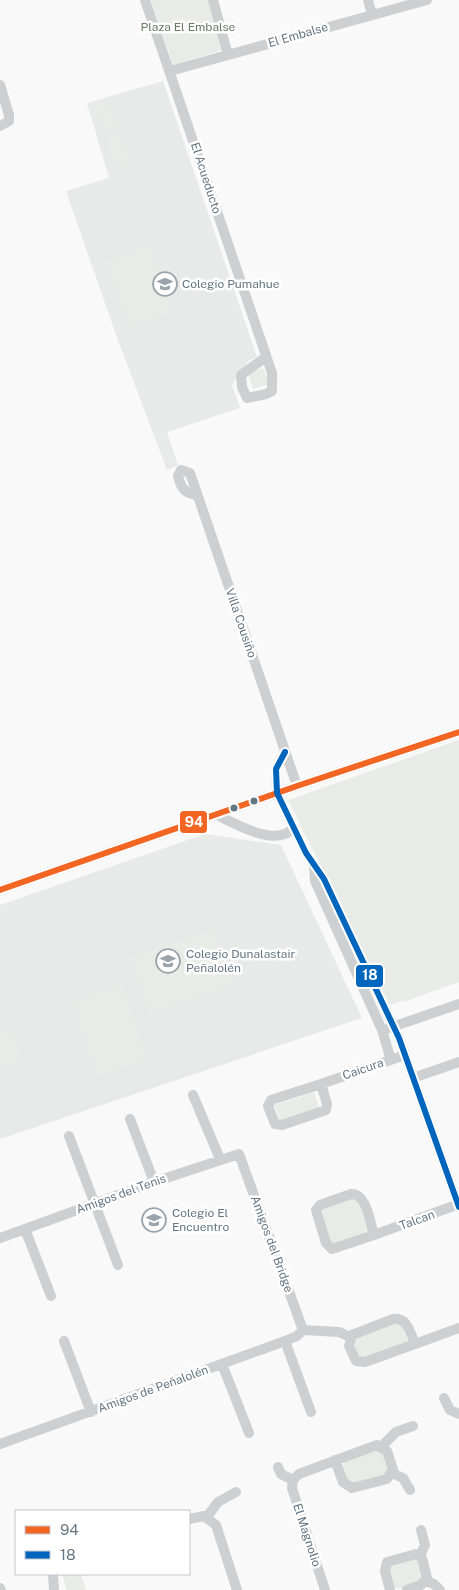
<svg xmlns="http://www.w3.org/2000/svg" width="459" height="1590" viewBox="0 0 459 1590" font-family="'Public Sans',sans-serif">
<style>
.built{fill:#e8e9e9}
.green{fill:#e8ebe6}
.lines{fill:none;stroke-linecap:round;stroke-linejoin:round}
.minor{stroke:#cecfd0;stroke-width:10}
.bus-1-casing{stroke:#fff;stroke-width:10}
.bus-2-casing{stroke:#fff;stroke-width:10}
.bus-1{stroke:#f26522;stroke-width:6}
.bus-2{stroke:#0065bd;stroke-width:6}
.bus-dot{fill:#657683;stroke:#fff;stroke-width:2}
.labels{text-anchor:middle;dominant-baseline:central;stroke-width:5;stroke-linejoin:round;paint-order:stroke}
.park-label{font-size:12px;fill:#687a64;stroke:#fff}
.street-label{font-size:12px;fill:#657683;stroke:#fff}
.poi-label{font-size:12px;fill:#657683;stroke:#fff;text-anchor:start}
.line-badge{stroke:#fff;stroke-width:2}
.badge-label{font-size:14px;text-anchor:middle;font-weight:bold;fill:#fff}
</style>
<rect width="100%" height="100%" fill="#f9f9f9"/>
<path class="built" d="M163 81 257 357 248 361 232 385 240 408 167 432 178 465 167 470 115 332 66 191 109 178 87 103Z
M205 834 281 845 362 1018 0 1139V905Z"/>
<path class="green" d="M151 0H208L222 50 173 65Z
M108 100 118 128 104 133 94 105Z
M120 135 131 163 117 168 107 140Z
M150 245 173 311 129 327 106 261Z
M263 368 269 384 253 389 248 373Z
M459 740V982L403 1002 402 1001 390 1005 288 800Z
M216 930 234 986 149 1014 130 958Z
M121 984 146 1059 97 1076 72 1001Z
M10 1027 21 1062 2 1069 0 1062V1030Z
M314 1092 319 1107 280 1121 274 1105Z
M356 1197 369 1227 368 1233 339 1245 330 1243 319 1211Z
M395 1322 401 1323 408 1342 368 1359 357 1356 354 1338Z
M381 1449 389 1465 387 1475 350 1485 342 1468 345 1461Z
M415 1556 424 1572 420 1583 400 1589 393 1587 389 1567Z
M62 1574H81L86 1590H67Z"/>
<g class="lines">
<path class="minor" d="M145 0 272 373V391L266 394 247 398 242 387 241 375 266 357
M213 0 228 55
M368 0 372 15
M170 71 427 0
M0 85 9 115V121L0 126
M197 495C184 493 181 488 178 476L181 470 190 473 297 786
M285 752 276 769 277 793 306 853 324 879 399 1038 459 1207
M217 815C236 824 278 849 294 827
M314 867 315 881 382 1030 391 1060
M0 890 297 786 459 732
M389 1028 459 1004
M413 1078 459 1062
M321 1084 327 1104 326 1110 282 1125 275 1124 268 1106 271 1100Z
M321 1084 405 1055
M193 1095 220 1159
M130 1119 154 1182
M69 1136 118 1265
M351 1194C367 1193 370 1223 374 1235L332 1249 326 1243 316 1210 320 1205Z
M25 1229 51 1296
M374 1235 459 1204
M0 1238 154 1182 239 1154 303 1330
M393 1319C408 1317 410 1333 415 1344L365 1362 356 1361 349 1346 352 1335Z
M303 1330 339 1332 350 1337
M64 1341 91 1412
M285 1341 311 1412
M415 1344 459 1328
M222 1364 249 1433
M444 1398 450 1410 459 1414
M0 1444 285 1341 297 1336 303 1330
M382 1446 396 1432 413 1426
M278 1467 281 1474 293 1480
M392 1473 403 1478 410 1490
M293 1480 299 1474 377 1445 387 1451 393 1469 387 1479 352 1488 343 1482 335 1460
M293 1480 292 1488 325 1590
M207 1517 218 1502 236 1492
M189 1519 204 1516 216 1525 237 1590
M420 1556 425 1545 421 1530
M53 1574 54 1590
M426 1581 434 1584 440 1590
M0 1588 1 1590
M390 1590 385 1571 387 1562 416 1554 422 1558 427 1578 421 1585 407 1590"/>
<g class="bus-1-casing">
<path id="bus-1" d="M0 890 297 786 459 732"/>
</g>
<g class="bus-2-casing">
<path id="bus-2" d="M285 752 276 769 277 793 306 853 324 879 399 1038 459 1207"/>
</g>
<use href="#bus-1" class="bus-1"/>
<use href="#bus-2" class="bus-2"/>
</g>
<defs>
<g id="school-ring" transform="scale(1.25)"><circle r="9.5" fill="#fff" stroke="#99a4ac" stroke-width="1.5"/><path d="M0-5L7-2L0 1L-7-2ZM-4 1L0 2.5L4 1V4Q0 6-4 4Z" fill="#99a4ac"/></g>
</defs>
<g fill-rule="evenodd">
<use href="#school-ring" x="165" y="284"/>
<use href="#school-ring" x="168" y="961"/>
<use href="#school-ring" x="154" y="1220"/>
</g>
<g class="bus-dot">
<circle cx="254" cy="801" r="4.5"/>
<circle cx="234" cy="808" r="4.5"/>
</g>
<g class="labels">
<g class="park-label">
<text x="188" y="27">Plaza El Embalse</text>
</g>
<g class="street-label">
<text transform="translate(298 35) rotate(-16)">El Embalse</text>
<text transform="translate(206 178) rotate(72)">El Acueducto</text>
<text transform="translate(241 623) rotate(71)">Villa Cousiño</text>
<text transform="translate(363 1069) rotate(-19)">Caicura</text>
<text transform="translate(121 1194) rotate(-20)">Amigos del Tenis</text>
<text transform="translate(417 1220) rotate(-20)">Talcan</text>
<text transform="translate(272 1244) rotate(70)">Amigos del Bridge</text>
<text transform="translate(153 1389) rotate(-20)">Amigos de Peñalolén</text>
<text transform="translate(307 1535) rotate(72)">El Magnolio</text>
</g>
<g class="poi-label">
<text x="182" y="284">Colegio Pumahue</text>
<text x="186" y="954">Colegio Dunalastair<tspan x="186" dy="14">Peñalolén</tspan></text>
<text x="172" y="1213">Colegio El<tspan x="172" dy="14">Encuentro</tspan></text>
</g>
</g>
<g class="line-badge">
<rect x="179" y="810" width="29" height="24" rx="5" fill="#f26522"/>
<rect x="355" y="964" width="29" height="24" rx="5" fill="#0065bd"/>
</g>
<g class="badge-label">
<text x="194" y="827">94</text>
<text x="370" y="980">18</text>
</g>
<rect x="15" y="1510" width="175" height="65" fill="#ffffff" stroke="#c1c8cd"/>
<rect x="25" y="1526" width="25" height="8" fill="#f26522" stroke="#c1c8cd"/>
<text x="60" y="1535" font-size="15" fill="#657683">94</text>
<rect x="25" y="1551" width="25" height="8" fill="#0065bd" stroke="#c1c8cd"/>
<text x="60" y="1560" font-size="15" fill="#657683">18</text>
</svg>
